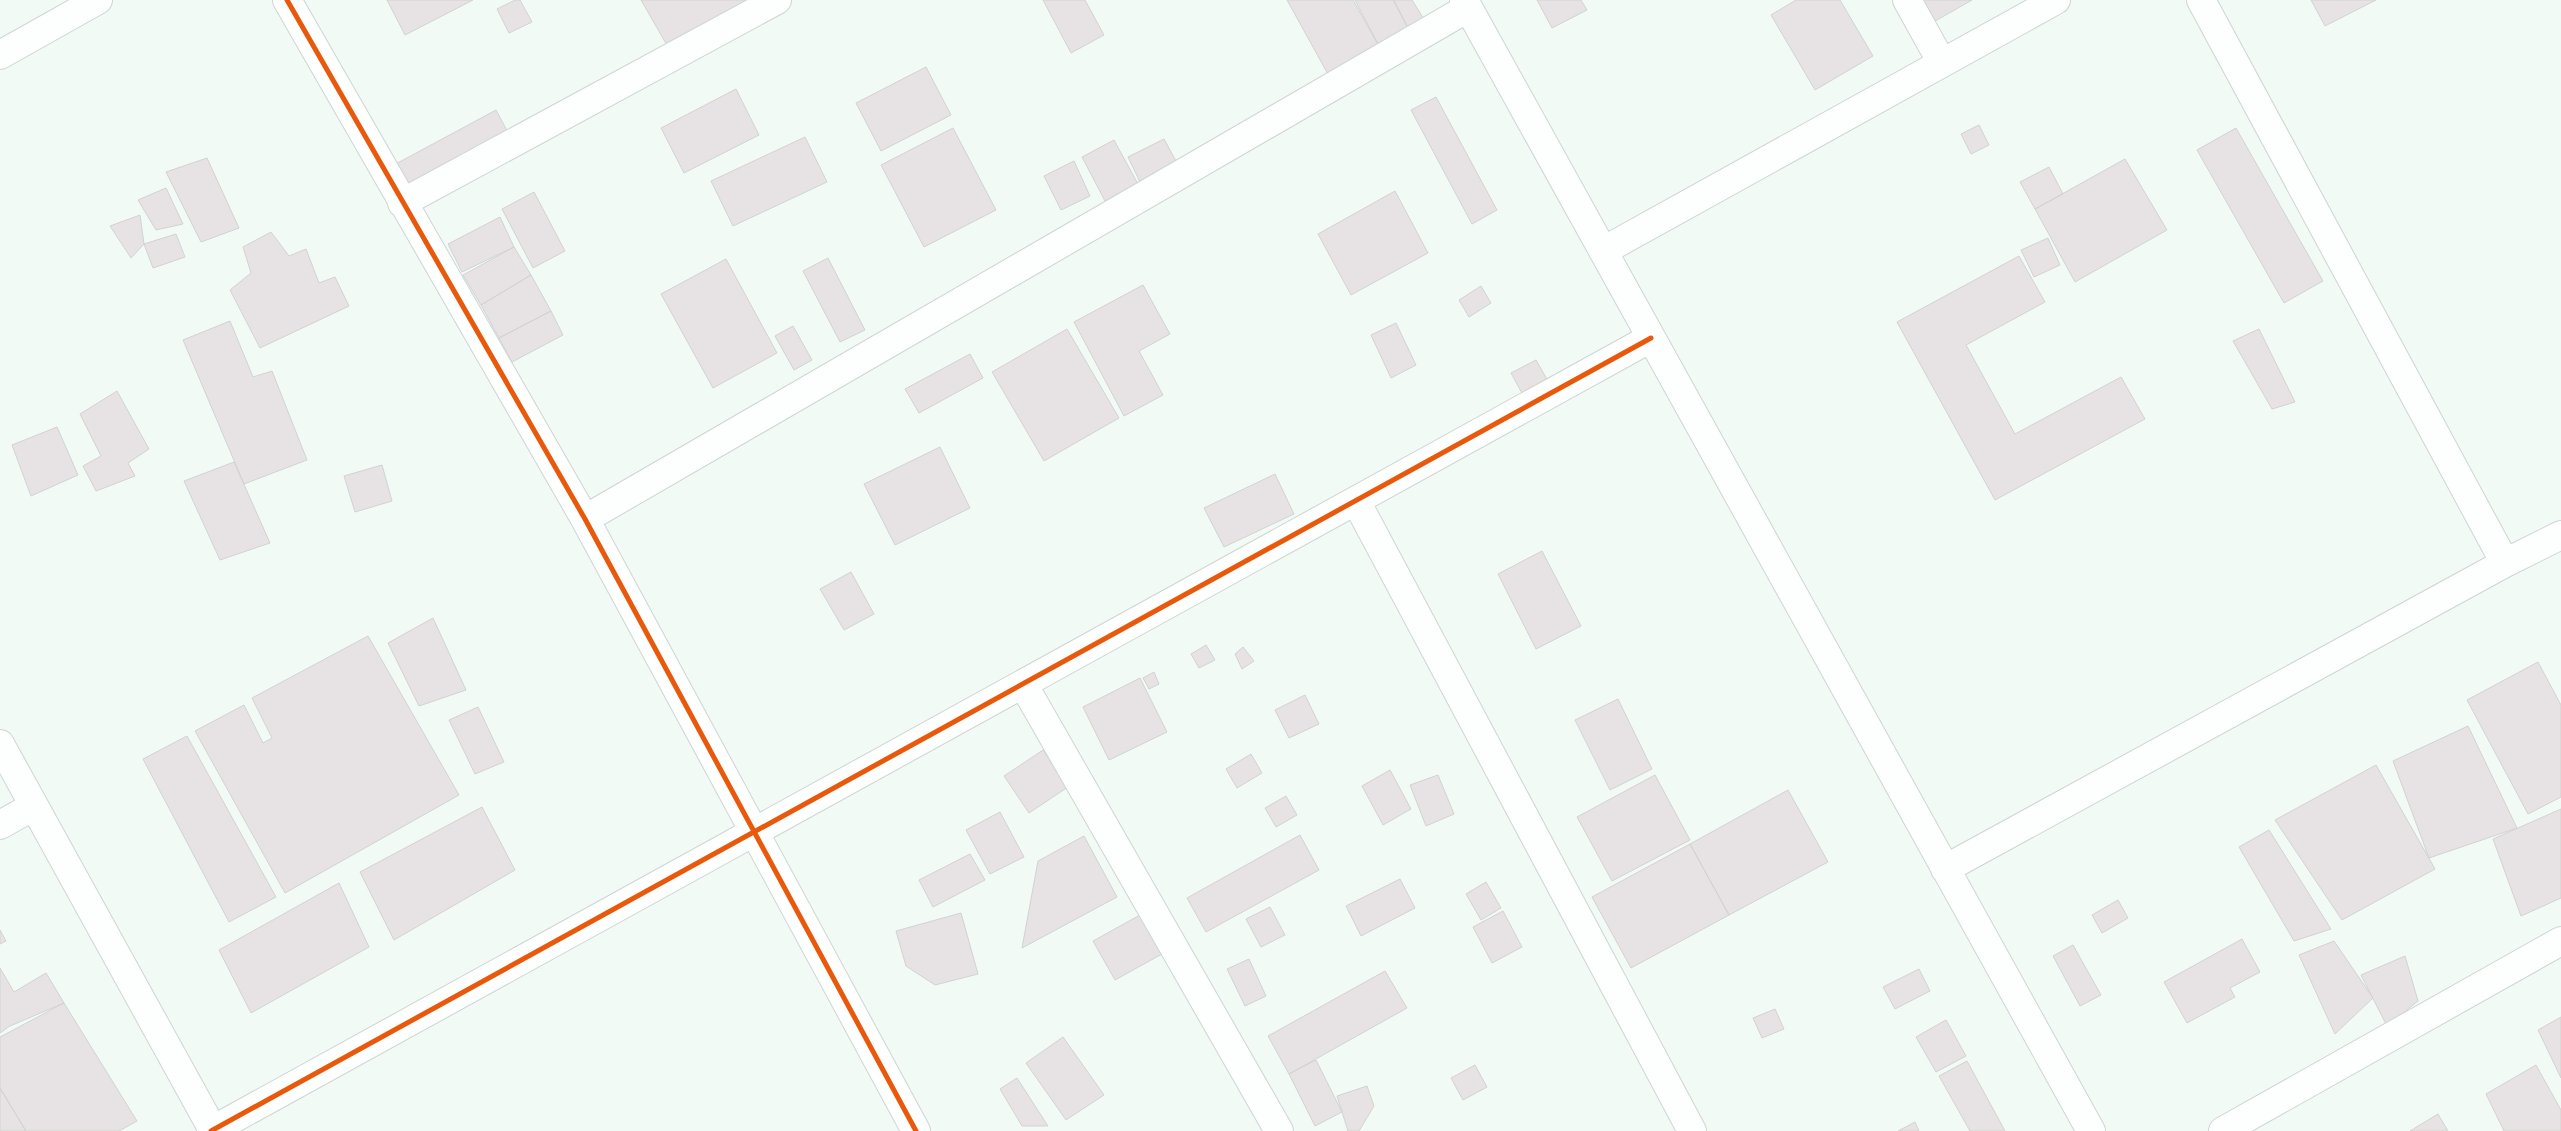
<svg xmlns="http://www.w3.org/2000/svg" width="2561" height="1131" viewBox="0 0 2561 1131" font-family="'Work Sans',sans-serif">
<style>
.building{fill:#e7e3e4;stroke:#d1d2d1}
.lines{fill:none;stroke-linecap:round;stroke-linejoin:round}
.minor-casing{stroke:#cfd5d2;stroke-width:30}
.minor{stroke:#fdfefe;stroke-width:28}
.cycleway-casing{stroke:#fff;stroke-width:8}
.cycleway{stroke:#e8590c;stroke-width:5}
</style>
<rect width="100%" height="100%" fill="#f2faf6"/>
<path class="building" d="M387 0H473L405 35Z
M515 0H520L532 22 509 33 497 9Z
M641 0H750L668 47Z
M1043 0H1085L1104 35 1071 53Z
M1287 0H1353L1380 48 1329 76Z
M1355 0H1393L1410 32 1380 48Z
M1394 0H1412L1427 24 1410 32Z
M1537 0H1581L1587 10 1552 28Z
M1796 0H1840L1873 56 1815 90 1771 15Z
M1917 0H1972L1930 24Z
M2311 0H2376L2325 26Z
M926 67 951 115 881 151 856 103Z
M736 89 759 135 684 173 661 128Z
M1436 97 1497 210 1472 224 1411 110Z
M496 110 511 138 406 193 392 166Z
M1979 125 1989 145 1971 154 1961 134Z
M953 128 996 210 924 247 881 165Z
M2236 128 2323 281 2284 303 2197 150Z
M805 137 827 182 733 226 711 181Z
M1164 139 1177 163 1140 182 1128 157Z
M1114 140 1138 184 1105 201 1082 157Z
M207 158 239 228 201 242 166 172Z
M2125 159 2167 230 2075 282 2035 209Z
M1074 161 1090 196 1061 210 1044 176Z
M2049 167 2063 194 2035 209 2020 182Z
M166 188 183 224 156 230 138 200Z
M1395 191 1428 253 1351 295 1318 234Z
M534 192 565 251 533 268 502 209Z
M140 215 144 244 131 258 110 226Z
M500 217 514 247 462 272 448 244Z
M271 232 289 256 306 249 319 283 335 277 349 306 260 348 230 290 251 273 243 247Z
M176 234 185 257 153 268 144 244Z
M2048 238 2060 265 2034 277 2021 250Z
M514 247 531 275 481 305 463 275Z
M2019 256 2045 302 1966 345 2015 434 2121 377 2145 419 1995 500 1897 322Z
M828 258 865 330 840 342 803 271Z
M726 259 777 353 713 388 661 294Z
M531 275 551 311 499 338 481 305Z
M1143 285 1170 334 1139 351 1163 395 1124 416 1074 322Z
M1481 286 1491 303 1469 317 1459 300Z
M551 311 563 335 512 362 499 338Z
M230 321 253 377 272 371 307 460 244 484 183 340Z
M1396 323 1416 365 1391 378 1371 335Z
M793 326 812 360 794 370 775 336Z
M1067 329 1119 418 1044 461 992 372Z
M2259 329 2295 402 2272 409 2233 341Z
M970 354 983 378 919 413 905 389Z
M1536 360 1548 381 1523 395 1511 373Z
M117 391 149 449 128 463 135 476 96 491 83 466 101 456 80 414Z
M57 427 78 475 31 496 12 445Z
M940 447 970 508 895 545 864 484Z
M234 462 270 543 220 560 184 481Z
M382 465 392 501 355 512 344 476Z
M1275 474 1294 514 1224 547 1204 508Z
M1542 551 1581 626 1536 649 1498 574Z
M851 572 874 614 844 630 820 589Z
M433 618 466 690 419 706 388 643Z
M368 636 459 795 285 893 195 731 244 705 263 743 272 738 252 698Z
M1206 645 1215 660 1199 668 1191 654Z
M1243 647 1254 661 1242 669 1235 654Z
M2538 662 2561 705V797L2528 814 2467 700Z
M1154 672 1159 684 1149 689 1143 678Z
M1140 678 1167 732 1109 760 1083 707Z
M1305 695 1319 724 1289 738 1275 710Z
M1618 699 1652 769 1610 790 1575 720Z
M478 707 504 762 475 774 449 720Z
M2468 726 2517 828 2429 858 2393 761Z
M187 736 276 897 229 922 143 759Z
M1043 750 1068 787 1029 813 1004 776Z
M1251 754 1262 773 1237 788 1226 769Z
M2376 765 2435 869 2342 920 2275 820Z
M1390 770 1411 809 1383 825 1362 786Z
M1438 775 1454 814 1426 826 1410 785Z
M1655 775 1690 840 1612 881 1577 817Z
M1788 790 1828 862 1729 915 1690 844Z
M1286 796 1297 815 1276 827 1265 808Z
M482 807 515 870 394 940 360 872Z
M2561 809V898L2521 916 2493 839Z
M1000 812 1024 857 990 874 966 830Z
M2269 830 2331 929 2294 941 2239 847Z
M1300 835 1319 870 1206 932 1187 898Z
M1084 836 1117 897 1022 948 1038 861Z
M1690 844 1729 915 1631 968 1592 897Z
M970 854 985 880 933 907 919 880Z
M1400 879 1415 908 1361 936 1346 906Z
M1486 882 1501 908 1481 920 1466 894Z
M339 883 369 947 251 1013 219 950Z
M2118 900 2128 918 2102 933 2092 915Z
M1270 907 1285 935 1261 947 1246 919Z
M1503 911 1522 947 1492 963 1473 927Z
M961 913 978 974 935 985 906 966 896 931Z
M1140 915 1162 954 1115 980 1093 941Z
M0 930 6 941 0 944Z
M2242 939 2260 972 2230 988 2235 997 2187 1023 2164 982Z
M2334 941 2373 998 2335 1034 2299 955Z
M2073 945 2101 995 2080 1006 2053 956Z
M2405 956 2418 1001 2387 1026 2361 975Z
M1249 959 1266 996 1245 1006 1227 969Z
M0 968 14 992 46 973 64 1003 10 1026 0 1033Z
M1919 969 1930 991 1895 1009 1883 987Z
M1385 971 1407 1008 1289 1074 1268 1036Z
M64 1003 137 1121 119 1131H26L0 1088V1037Z
M1775 1009 1784 1029 1762 1038 1753 1018Z
M2561 1017V1078L2538 1030Z
M1946 1020 1966 1056 1936 1072 1916 1037Z
M1063 1037 1104 1095 1066 1120 1026 1063Z
M1316 1060 1342 1112 1315 1126 1289 1074Z
M1967 1061 2005 1131H1970L1939 1076Z
M1475 1065 1487 1087 1463 1100 1451 1078Z
M2536 1065 2561 1110V1131H2504L2486 1094Z
M1017 1078 1048 1126H1022L1000 1089Z
M1367 1086 1374 1106 1359 1131H1348L1337 1096Z
M0 1088 26 1131H0Z
M2438 1114 2448 1131H2410Z
M1915 1122 1919 1131H1898Z"/>
<g class="lines">
<g class="minor-casing">
<path id="minor" d="M287 0 585 519 916 1131
M1464 0 2091 1131
M1907 0 1942 63
M2201 0 2505 563
M0 55 98 0
M402 203 777 0
M1603 251 2056 0
M1356 501 1692 1131
M585 519 1468 8
M1023 684 1279 1131
M0 744 213 1130
M0 825 34 806
M1945 869 2505 563 2561 535
M211 1131 1651 338
M2223 1131 2561 941"/>
</g>
<use href="#minor" class="minor"/>
<g class="cycleway-casing">
<path id="cycleway" d="M287 0 585 519 916 1131
M211 1131 1651 338"/>
</g>
<use href="#cycleway" class="cycleway"/>
</g>
</svg>
